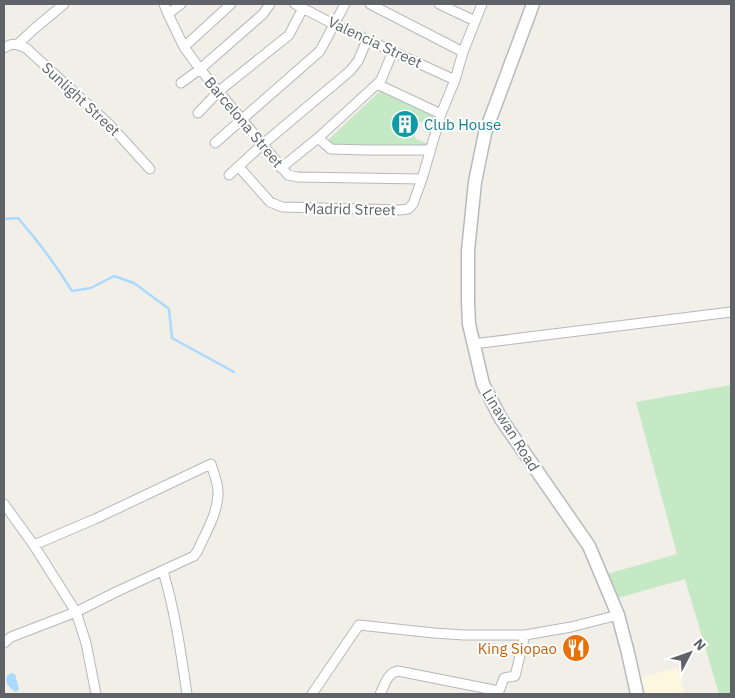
<svg xmlns="http://www.w3.org/2000/svg" width="735" height="698" viewBox="0 0 735 698" font-family="'IBM Plex Sans',sans-serif">
<style>
.commercial{fill:#fef7e0}
.green{fill:#c5e8c5}
.water{fill:#aadaff}
.lines{fill:none;stroke-linecap:round;stroke-linejoin:round}
.stream{stroke:#aadaff;stroke-width:2.5}
.street-casing{stroke:#b5b8bc;stroke-width:11}
.secondary-casing{stroke:#b6babf;stroke-width:15}
.street{stroke:#fff;stroke-width:9}
.secondary{stroke:#fff;stroke-width:12}
.labels{text-anchor:middle;dominant-baseline:central;stroke-width:4;stroke-linejoin:round;paint-order:stroke}
.street-label{font-size:15px;fill:#5f6368;stroke:#fff}
.culture-label{font-size:15px;fill:#0d838f;stroke:#fff;text-anchor:start}
.food-label{font-size:15px;fill:#c56008;stroke:#fff;text-anchor:end}
</style>
<rect width="100%" height="100%" fill="#f1efe8"/>
<path class="commercial" d="M677 668 685 694H640L639 678Z"/>
<path class="green" d="M381 90 444 117 442 125 427 119 417 124 413 130 416 139 429 144 434 149 338 148 325 143Z
M731 385V694H719L685 579 618 598 607 574 677 554 636 402Z"/>
<path class="water" d="M11 673 15 674 19 689 16 692C9 689 1 678 11 673Z"/>
<g class="lines">
<path class="stream" d="M4 219 18 218C38 241 56 265 72 291L91 288 114 276 134 283 169 309 172 338 234 372"/>
<g class="street-casing">
<path id="street" d="M164 4 168 14 184 47 200 69 288 175 297 177 422 179
M295 4 335 25 455 80
M370 4 463 52
M439 4 475 21
M168 14 181 4
M18 44 34 29 64 4
M184 47 231 4
M4 48C13 42 16 44 26 48L109 124 150 169
M181 83 200 69 263 14 270 4
M377 84 441 114
M198 113 219 91 289 35 303 8
M318 138 331 149 365 150H427L431 148
M215 143 320 51 345 4
M239 167 270 202 282 207 400 210 408 209 413 204 422 179 441 114 455 80 463 52 482 4
M281 168 318 138 377 84 381 80 393 51
M229 175 263 144 350 71 358 61 367 40
M473 344 731 312
M4 504 33 544 76 612 86 643 96 694
M163 571C175 611 181 653 187 694
M4 643 11 637 76 612 116 592 194 556 197 552C205 534 217 515 218 495 219 485 214 474 211 464L95 519 34 545
M312 694 359 625 434 633 464 635H525L571 627 618 615
M380 694C385 685 387 673 398 671L499 691
M498 694 504 678 515 676 525 635"/>
</g>
<g class="secondary-casing">
<path id="secondary" d="M533 4 485 133 475 182 468 251V302L469 324 483 384 501 419 589 546 618 615 628 653 637 694"/>
</g>
<use href="#street" class="street"/>
<use href="#secondary" class="secondary"/>
</g>
<defs>
<g id="building-disc" transform="scale(1.4375)"><circle r="9.5" fill="#0f9aa8" stroke="#fff"/><path d="M-4-6H4V6H1V3H-1V6H-4ZM-2.5-4.3h1.7v1.8h-1.7ZM.8-4.3h1.7v1.8H.8ZM-2.5-1h1.7V.8h-1.7ZM.8-1h1.7V.8H.8Z" fill="#fff"/></g>
<g id="restaurant-disc" transform="scale(1.4375)"><circle r="9.5" fill="#e8710a" stroke="#fff"/><path d="M-5-6h1v4h1v-4h1v4h1v-4h1v5L-1.5 .5V6h-2V.5L-5-1ZM5-6V6H3V1.5H1.5Q1.5-4 5-6Z" fill="#fff"/></g>
</defs>
<g fill-rule="evenodd">
<use href="#building-disc" x="405" y="124"/>
<use href="#restaurant-disc" x="576" y="648"/>
</g>
<g class="labels">
<g class="street-label">
<text transform="translate(375 42) rotate(25)">Valencia Street</text>
<text transform="translate(81 99) rotate(43)">Sunlight Street</text>
<text transform="translate(244 122) rotate(50)">Barcelona Street</text>
<text transform="translate(350 209) rotate(1)">Madrid Street</text>
<text transform="translate(511 430) rotate(58)">Linawan Road</text>
</g>
<g class="culture-label">
<text x="424" y="124">Club House</text>
</g>
<g class="food-label">
<text x="557" y="648">King Siopao</text>
</g>
</g>
<rect width="735" height="698" fill="none" stroke="#5f6368" stroke-width="10"/>
<g transform="translate(690 653) rotate(49)" stroke="#ffffff" stroke-width="4" paint-order="stroke">
<path d="M0-4L9 19L0 12L-9 19Z" fill="#5f6368"/>
<text y="-8" font-size="14" font-weight="bold" text-anchor="middle" fill="#5f6368">N</text>
</g>
</svg>
